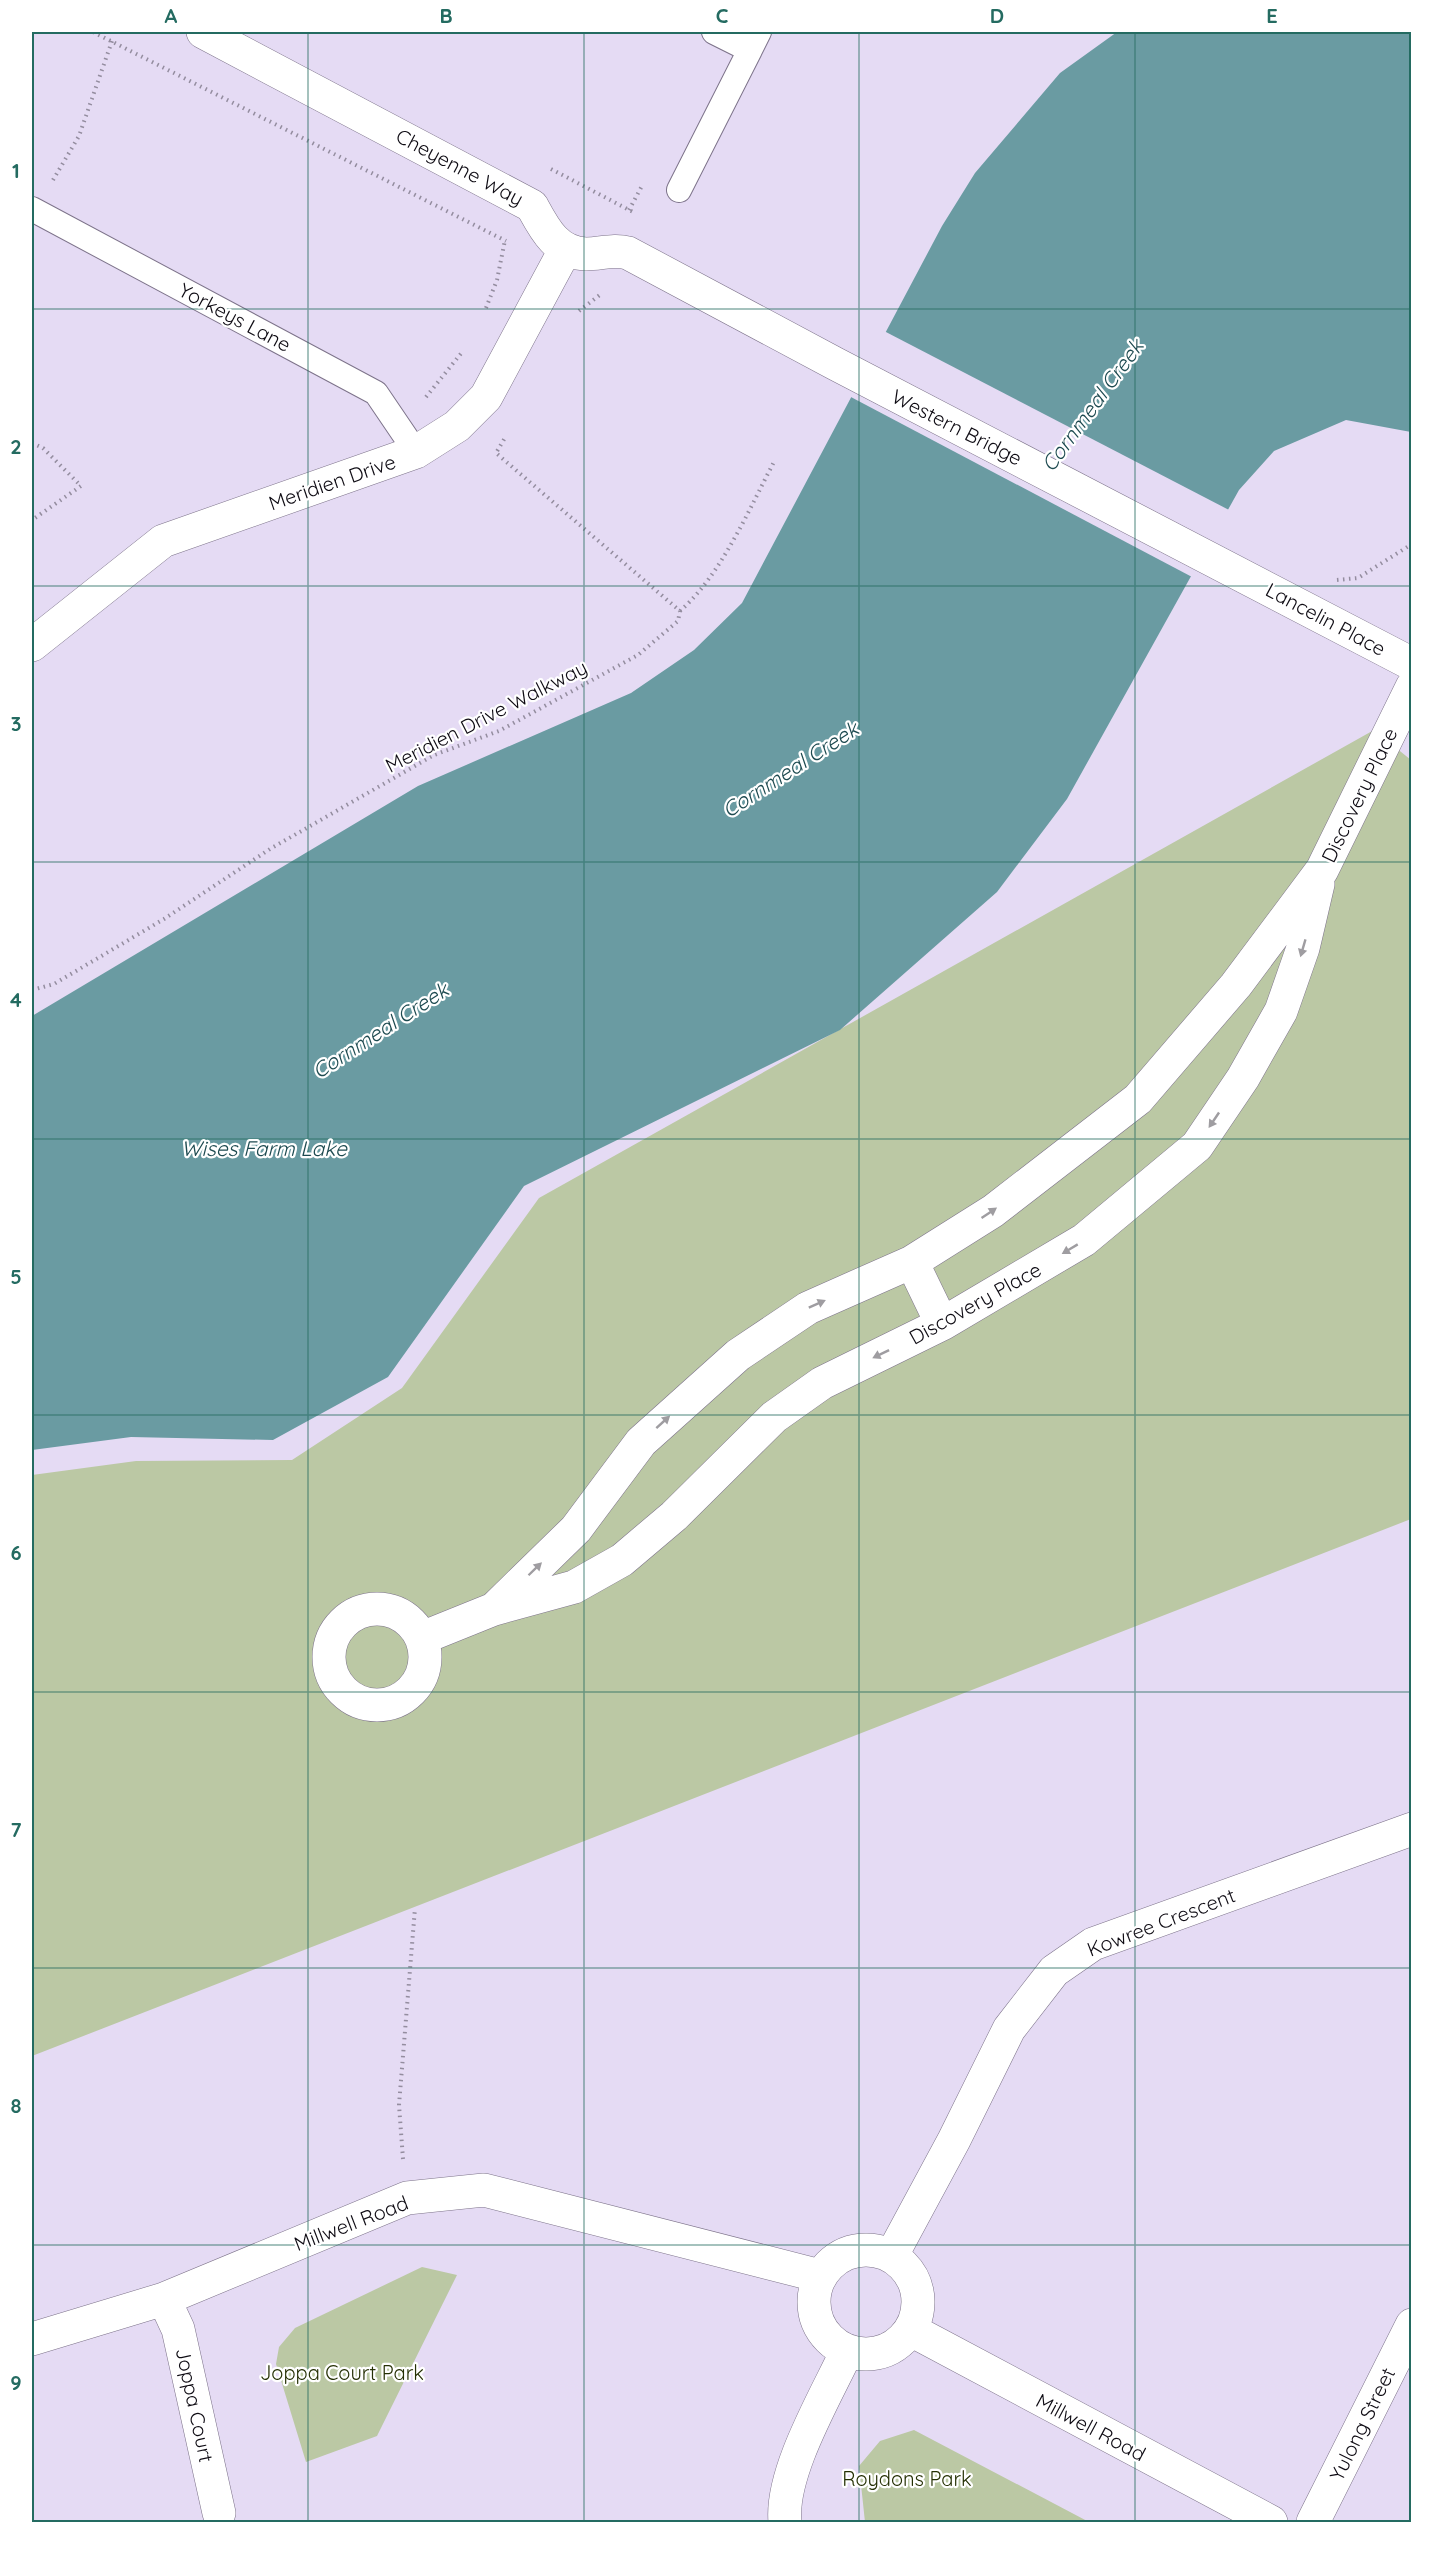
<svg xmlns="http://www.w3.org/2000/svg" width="1443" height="2554" viewBox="0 0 1443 2554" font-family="Quicksand,sans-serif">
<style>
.green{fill:#bbc8a4}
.water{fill:#6a9ba2}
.pier{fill:#e5dbf4}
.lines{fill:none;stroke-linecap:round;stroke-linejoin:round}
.lane-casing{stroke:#7d738a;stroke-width:26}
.street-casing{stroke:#7d738a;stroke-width:34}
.path{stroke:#948d9f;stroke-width:4;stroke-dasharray:1.5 4.5;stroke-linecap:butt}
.lane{stroke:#fff;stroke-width:24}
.street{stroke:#fff;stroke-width:33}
.oneway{fill:#9f9da1}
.grid{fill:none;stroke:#246b61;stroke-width:1.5;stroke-opacity:0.55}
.labels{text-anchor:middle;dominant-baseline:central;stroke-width:4.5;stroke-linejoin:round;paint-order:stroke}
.street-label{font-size:20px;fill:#0e0b13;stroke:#fff}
.park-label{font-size:20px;fill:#253004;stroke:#fff}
.water-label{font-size:21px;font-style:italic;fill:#1d4a50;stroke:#fff}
.neatline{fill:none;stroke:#246b61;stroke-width:2}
.grid-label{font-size:20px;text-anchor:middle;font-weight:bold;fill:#246b61}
</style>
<rect width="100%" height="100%" fill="#e5dbf4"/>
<path class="green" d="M1374 730 1411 760V1519L32 2056V1475L136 1461 292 1460 402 1388 539 1198Z
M422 2267 457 2275 377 2436 306 2462 276 2364 279 2347 295 2328Z
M914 2430 1089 2522H865L859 2466 880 2441Z"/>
<path class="water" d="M1117 32H1411V432L1346 420 1274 451 1239 490 1067 799 997 892 840 1030 524 1186 388 1377 273 1440 131 1437 32 1450V1016L418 786 631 693 694 650 742 603 942 226 975 173 1060 73Z"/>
<path class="pier" d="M884 331 1231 511 1194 578 849 396Z"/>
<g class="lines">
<g class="lane-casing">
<path id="lane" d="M714 32 750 50 759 32
M679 190 750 50
M32 209 376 393 416 452"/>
</g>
<g class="street-casing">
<path id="street" d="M203 32 532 206C544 228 556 253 586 254 601 254 613 249 628 253L834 363 1412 664
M32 645 163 541 416 452 457 426 486 397 565 250
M912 1262 942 1324
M494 1609 576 1529 641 1442 738 1355 808 1308 912 1262 993 1211 1138 1099 1236 985 1322 870 1412 687
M329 1657a48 48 0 1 1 96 0a48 48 0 1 1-96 0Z
M422 1638 494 1609 574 1587 622 1560 674 1516 774 1417 822 1383 942 1324 1084 1240 1197 1146 1243 1078 1281 1011 1303 948 1318 884
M814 2302a52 52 0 1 1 104 0a52 52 0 1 1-104 0Z
M892 2255 954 2140 1009 2029 1054 1971 1093 1944 1412 1829
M164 2299 178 2329 219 2513
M911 2330 1271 2522
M32 2339 164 2299 407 2198 484 2190 820 2276
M785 2522C780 2473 826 2396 847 2351
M1313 2522 1412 2325"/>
</g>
<path class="path" d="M93 32 506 241
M551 169 635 213
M53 180 79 136 112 41
M629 210 643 184
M486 308 497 280 505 240
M579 311 601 294
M426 397 463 351
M32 443 43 448 81 486 32 520
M1337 580 1358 578 1412 544
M680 611C722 574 749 509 775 460
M32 990 54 984 164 919 270 849 434 755 499 731 638 655 678 621 680 611 496 453 506 436
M403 2159 399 2105 415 1908"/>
<use href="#lane" class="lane"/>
<use href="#street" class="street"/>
</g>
<defs><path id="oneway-solid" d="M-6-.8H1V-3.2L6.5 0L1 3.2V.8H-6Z" transform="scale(1.5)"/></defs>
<g class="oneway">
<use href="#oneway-solid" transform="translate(1303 948) rotate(106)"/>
<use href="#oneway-solid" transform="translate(1214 1120) rotate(124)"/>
<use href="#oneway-solid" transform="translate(989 1213) rotate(-34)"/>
<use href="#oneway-solid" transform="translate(1070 1249) rotate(149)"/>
<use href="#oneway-solid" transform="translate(817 1304) rotate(-24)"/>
<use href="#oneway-solid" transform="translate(881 1354) rotate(154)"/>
<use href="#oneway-solid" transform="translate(663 1422) rotate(-42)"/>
<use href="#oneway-solid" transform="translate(535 1569) rotate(-44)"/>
</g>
<path class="grid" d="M308 32V2522M584 32V2522M859 32V2522M1135 32V2522M32 309H1412M32 586H1412M32 862H1412M32 1139H1412M32 1415H1412M32 1692H1412M32 1968H1412M32 2245H1412"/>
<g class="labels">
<g class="street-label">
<text transform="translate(460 167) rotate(28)">Cheyenne Way</text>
<text transform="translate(235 317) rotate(28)">Yorkeys Lane</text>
<text transform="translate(957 427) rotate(27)">Western Bridge</text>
<text transform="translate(332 482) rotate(-19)">Meridien Drive</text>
<text transform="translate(1326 619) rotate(28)">Lancelin Place</text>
<text transform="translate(486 716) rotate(-27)">Meridien Drive Walkway</text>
<text transform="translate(1359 795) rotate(-64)">Discovery Place</text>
<text transform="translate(975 1303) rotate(-29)">Discovery Place</text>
<text transform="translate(1161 1922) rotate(-21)">Kowree Crescent</text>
<text transform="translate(351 2223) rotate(-21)">Millwell Road</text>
<text transform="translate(195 2405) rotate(78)">Joppa Court</text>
<text transform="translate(1362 2424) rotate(-64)">Yulong Street</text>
<text transform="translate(1091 2427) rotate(28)">Millwell Road</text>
</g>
<g class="park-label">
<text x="342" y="2372">Joppa Court Park</text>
<text x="907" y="2478">Roydons Park</text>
</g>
<g class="water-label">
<text transform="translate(1092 405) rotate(-54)">Cornmeal Creek</text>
<text transform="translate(790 769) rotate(-33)">Cornmeal Creek</text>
<text transform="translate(380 1030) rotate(-33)">Cornmeal Creek</text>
<text x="264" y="1148">Wises Farm Lake</text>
</g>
</g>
<rect width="1443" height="2554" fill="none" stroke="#ffffff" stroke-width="66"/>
<rect x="33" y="33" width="1377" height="2488" class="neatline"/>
<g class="grid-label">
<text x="171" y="23">A</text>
<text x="446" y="23">B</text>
<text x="722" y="23">C</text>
<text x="997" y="23">D</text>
<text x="1272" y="23">E</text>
<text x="16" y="178">1</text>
<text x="16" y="454">2</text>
<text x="16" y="731">3</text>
<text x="16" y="1007">4</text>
<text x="16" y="1284">5</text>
<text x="16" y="1560">6</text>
<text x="16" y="1837">7</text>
<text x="16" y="2113">8</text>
<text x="16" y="2390">9</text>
</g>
</svg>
